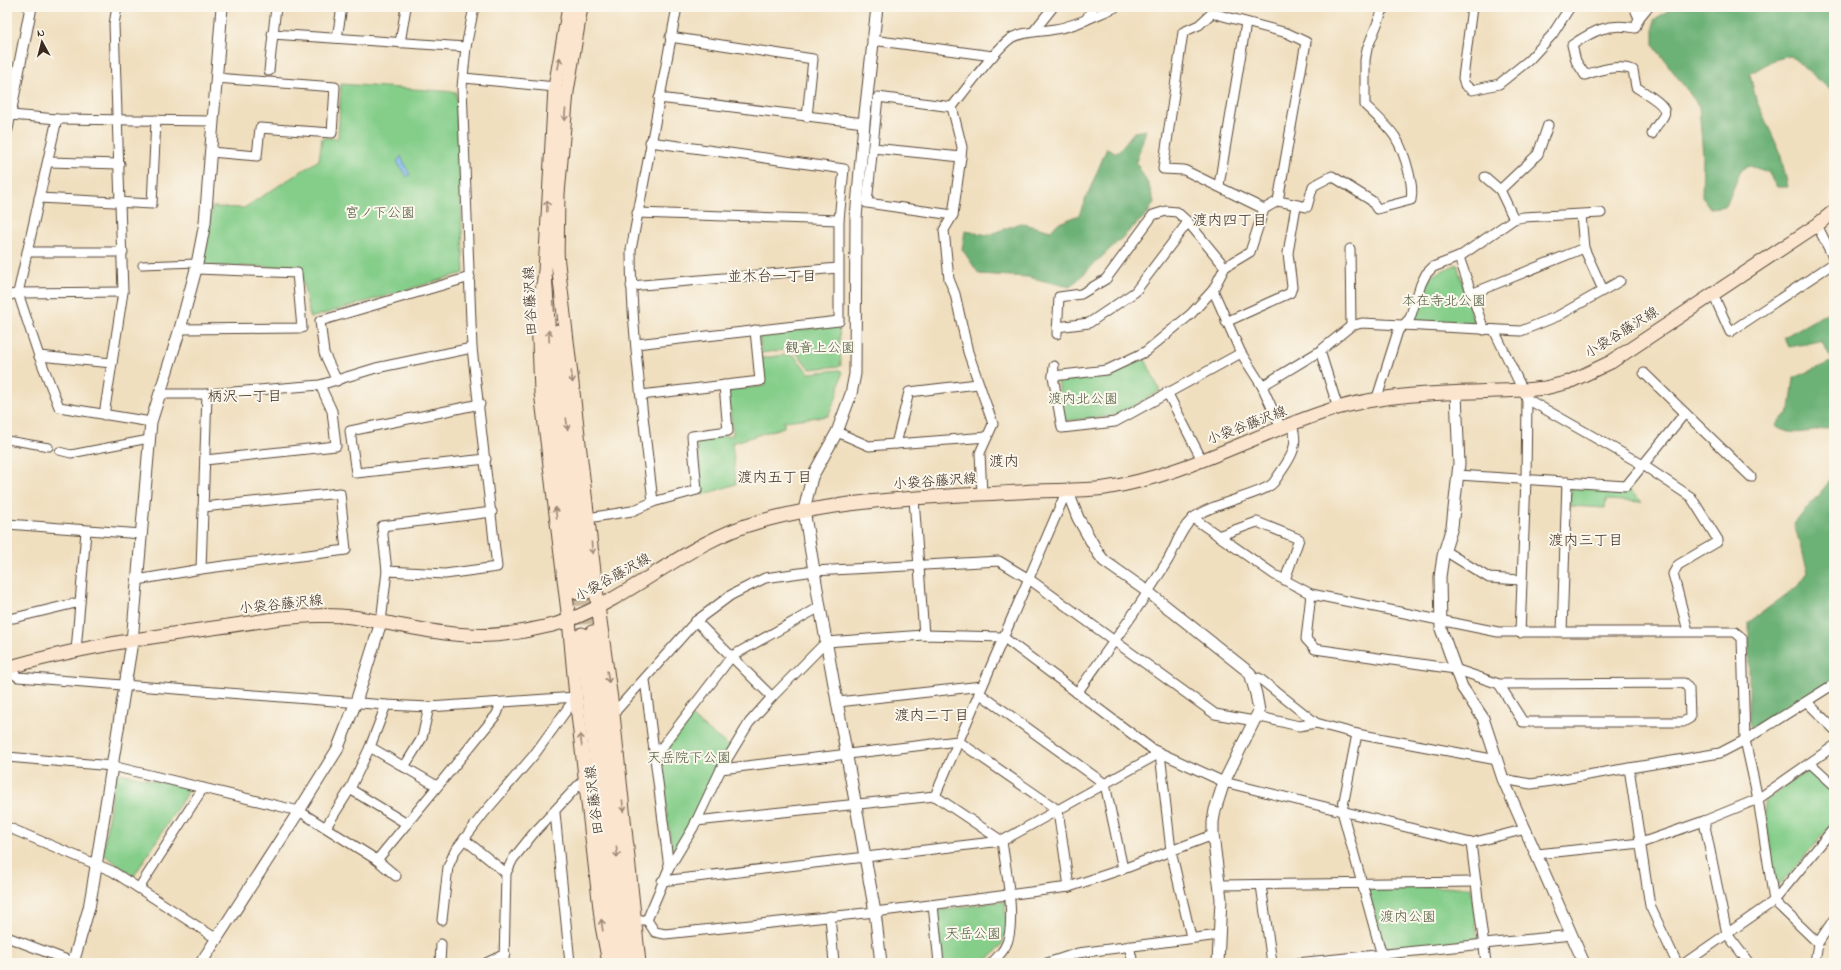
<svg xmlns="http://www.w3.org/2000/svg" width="1841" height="970" viewBox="0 0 1841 970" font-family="'Indie Flower','Klee One',sans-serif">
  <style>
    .green { fill: #85ce8a; stroke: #607c54 }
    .forest { fill: #6cb176; stroke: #546e4a }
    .water { fill: #7ebaf0; stroke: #5c7287 }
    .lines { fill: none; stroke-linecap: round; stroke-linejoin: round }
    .secondary-tunnel { stroke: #ccbb9f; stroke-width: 13; stroke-dasharray: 13 6; stroke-linecap: butt }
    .pedestrian-casing { stroke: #564536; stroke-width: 9 }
    .minor-casing { stroke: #564536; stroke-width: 11 }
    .tertiary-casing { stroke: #564536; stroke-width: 13 }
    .secondary-casing { stroke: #564536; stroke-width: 15 }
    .pedestrian { stroke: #fff; stroke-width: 7 }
    .minor { stroke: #fff; stroke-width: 9 }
    .tertiary { stroke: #fff; stroke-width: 11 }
    .secondary { stroke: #fbe5cf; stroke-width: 13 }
    .oneway { stroke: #9b8876 }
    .labels { text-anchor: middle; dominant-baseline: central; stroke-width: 4; stroke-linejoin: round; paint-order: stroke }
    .park-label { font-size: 14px; fill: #515b3e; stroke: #fbf7ec }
    .street-label { font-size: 14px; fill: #3b2a1e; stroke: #fbf7ec }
    .neighbourhood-label { font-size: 15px; fill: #3b2a1e; stroke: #fbf7ec }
  </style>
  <rect width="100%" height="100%" fill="#fbf7ec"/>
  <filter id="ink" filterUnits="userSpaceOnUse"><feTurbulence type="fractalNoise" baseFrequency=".025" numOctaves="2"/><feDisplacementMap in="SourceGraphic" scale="8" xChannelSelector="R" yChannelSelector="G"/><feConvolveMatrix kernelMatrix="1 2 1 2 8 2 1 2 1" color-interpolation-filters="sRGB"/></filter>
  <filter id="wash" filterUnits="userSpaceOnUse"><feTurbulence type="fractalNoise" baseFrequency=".012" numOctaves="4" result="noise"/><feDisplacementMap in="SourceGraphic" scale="16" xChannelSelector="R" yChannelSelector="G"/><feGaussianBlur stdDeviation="0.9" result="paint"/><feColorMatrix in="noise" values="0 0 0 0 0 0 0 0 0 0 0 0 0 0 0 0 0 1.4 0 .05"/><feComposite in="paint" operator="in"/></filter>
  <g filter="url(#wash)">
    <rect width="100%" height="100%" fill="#f0dfbf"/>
    <!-- green -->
    <g class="green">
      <polygon points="341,84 456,92 464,273 310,318 300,267 202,266 212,207 244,208 319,160 322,138 338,138"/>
      <polygon points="1457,264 1474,324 1410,321 1431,276"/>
      <polygon points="839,325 841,366 810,369 793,349 761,353 759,335"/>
      <polygon points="793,354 809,373 840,370 842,373 837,396 828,416 784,421 784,427 732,443 736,484 702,495 697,442 700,439 733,435 728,393 731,389 765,386 761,358"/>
      <polygon points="1145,359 1160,391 1115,416 1064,421 1058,381 1110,376"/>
      <polygon points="1571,486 1628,489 1642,502 1606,500 1605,508 1570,506"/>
      <polygon points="688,714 731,748 716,768 673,859 658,749"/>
      <polygon points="1810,768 1834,791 1834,822 1776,890 1764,802"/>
      <polygon points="115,772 190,788 134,876 103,854"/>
      <polygon points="1367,887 1471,887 1478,941 1384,950"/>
      <polygon points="1005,901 1007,929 1002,944 993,955 982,963 941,963 936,911"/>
    </g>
    <!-- forest -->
    <g class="forest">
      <polygon points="1673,7 1822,7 1825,10 1834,7 1834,93 1791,56 1773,60 1750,74 1756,100 1780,152 1788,187 1777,187 1768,172 1750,166 1741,170 1726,206 1710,208 1702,197 1703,156 1699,106 1654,46 1654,20"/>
      <polygon points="1146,130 1136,162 1149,186 1154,202 1148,213 1070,287 1028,277 979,274 962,249 965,231 988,235 1020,223 1051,231 1057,224 1079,215 1107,148 1117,153 1134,132"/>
      <path d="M1834 309V426C1815 431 1792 438 1775 426L1790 410 1794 378 1833 361 1821 341 1789 347 1784 337Z"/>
      <polygon points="1834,476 1834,685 1753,730 1749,725 1749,622 1798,586 1808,572 1794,524"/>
    </g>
    <!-- water -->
    <polygon class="water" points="401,156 410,175 407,177 397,162"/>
  </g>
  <g filter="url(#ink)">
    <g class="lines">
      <!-- secondary-tunnel -->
      <g class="secondary-tunnel">
        <polyline points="587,592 592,632"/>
        <polyline points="577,593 582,634"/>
      </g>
      <defs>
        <g id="pedestrian">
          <polyline points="142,265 197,263"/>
          <polyline points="7,440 49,447"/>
          <polyline points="59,451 71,454 149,439"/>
        </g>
        <g id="minor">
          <polyline points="1472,7 1463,78 1465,85 1472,90 1499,84 1529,60 1552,35 1570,7"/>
          <polyline points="1634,7 1639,18"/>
          <path d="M1648 7 1639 18 1635 28C1609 22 1593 31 1572 45L1576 61 1585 75C1600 70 1618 64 1633 70L1636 87C1643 92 1669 105 1664 115 1661 122 1655 125 1652 134"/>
          <polygon points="1212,13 1287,33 1306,42 1278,201 1264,209 1184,170 1163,169 1183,32 1199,25"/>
          <polyline points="1086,20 1093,7"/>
          <polyline points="1034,31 1053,7"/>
          <polyline points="272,34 466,47"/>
          <polyline points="670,37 813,59 807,117"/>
          <polyline points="337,38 342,7"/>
          <polyline points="872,40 993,56"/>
          <polyline points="400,43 406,7"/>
          <polyline points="269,71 276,7"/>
          <polyline points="464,78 555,87"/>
          <polyline points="659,98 864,123"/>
          <polyline points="952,107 878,97 867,203 953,215"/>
          <polyline points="11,115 57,119 212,121"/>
          <polyline points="57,119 18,293 39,356 59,407 151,422"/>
          <polyline points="873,148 961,157"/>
          <polyline points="210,152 257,156 260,128 332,133 335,87 216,78"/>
          <polyline points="48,162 120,164"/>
          <polyline points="1485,177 1500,190 1514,219"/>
          <polyline points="1219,185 1246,23"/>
          <polyline points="1500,190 1538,154 1548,125"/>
          <polyline points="39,198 152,204 156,120"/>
          <path d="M1278 201 1307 207 1313 186 1332 176 1372 201 1377 209 1411 200C1413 190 1411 183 1409 173 1400 136 1391 130 1365 105V60L1367 49 1384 7"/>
          <polyline points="637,213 839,220"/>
          <polyline points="1581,215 1584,248 1603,290"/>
          <polyline points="1817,225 1834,259"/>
          <polyline points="1350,249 1351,326"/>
          <polyline points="27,252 123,252"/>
          <polyline points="1459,257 1484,330"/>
          <polyline points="631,286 838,268"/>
          <polyline points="1213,290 1241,353 1262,386 1281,428"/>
          <polyline points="1471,294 1584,248"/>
          <polyline points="1713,294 1730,332 1834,263"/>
          <polyline points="7,296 18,293 123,292"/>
          <polyline points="1226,322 1290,293 1292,287 1288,253 1296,206"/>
          <polyline points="1057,327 1089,323 1135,292 1188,222"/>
          <polyline points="180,329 302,328 297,273 196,269"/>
          <polyline points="1494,330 1527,399 1526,479 1520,633"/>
          <polyline points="1057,334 1059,297 1081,294 1106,279 1153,215 1166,211 1177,212 1188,222 1225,267"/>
          <polyline points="636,344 839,321 839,220 844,169 650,142"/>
          <polyline points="1320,351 1338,408"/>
          <polyline points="39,356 112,363"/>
          <polyline points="1054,366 1053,376 1062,428 1115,422 1241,353"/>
          <polyline points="1644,373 1751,477"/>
          <polyline points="1053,376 1107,370 1145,352 1191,314 1213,290 1225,267 1250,252 1264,209"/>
          <polyline points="337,381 324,353 320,321 470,277"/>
          <polyline points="1262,386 1320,351 1351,326 1362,323 1521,331 1558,316 1620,281"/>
          <polyline points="1167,392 1202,460"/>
          <polyline points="160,394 207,394 320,385 376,368 472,348"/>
          <polyline points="641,395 760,381 755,330"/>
          <polyline points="1527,399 1643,465 1691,497 1718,540 1717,542 1678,565 1673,574 1688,631"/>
          <polyline points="1376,401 1398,331 1410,318 1421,284 1426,274 1433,267 1459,257 1514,219 1523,217 1601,213"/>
          <polyline points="480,404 350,431 356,473 486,459"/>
          <polyline points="104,415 123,292 114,24 117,7"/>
          <polyline points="837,432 869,446 987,437"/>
          <polyline points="896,444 909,392 978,384"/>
          <polyline points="205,460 336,446 332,411 320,385"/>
          <polyline points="1458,475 1626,486 1685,413"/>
          <path d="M982 494 980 453 993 424 968 352 955 294 949 279 944 230 953 215 961 157 962 147 952 107C963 93 1000 43 1013 37 1026 31 1041 32 1055 29 1076 26 1096 15 1116 7"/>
          <polyline points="914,499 924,635"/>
          <polyline points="653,502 697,490 692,436 728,431 724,385"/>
          <path d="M588 518 632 511 653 502C644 419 631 334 631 250L677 7"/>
          <polyline points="1193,518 1275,575 1311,594 1498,632 1735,632 1742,638 1745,740 1758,799 1774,901 1818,943"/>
          <polyline points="7,524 142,534"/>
          <polyline points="1218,536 1257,522 1299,539 1285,580"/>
          <polyline points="1445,551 1489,578 1521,580"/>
          <polyline points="201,569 207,394"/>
          <polyline points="387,571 382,526 492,512"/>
          <polyline points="137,580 201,569 346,550 340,493 203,507"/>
          <polyline points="1311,594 1306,639 1315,649 1455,669 1499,684 1684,683 1689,689 1690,718 1683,722 1523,722 1499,684"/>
          <polyline points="7,618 14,618 80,602"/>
          <polyline points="696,621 772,697"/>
          <polyline points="381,622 387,571 445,574 497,567 472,348 462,87 466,47 474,7"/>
          <polyline points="1562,632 1567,482"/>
          <polyline points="76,651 86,531"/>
          <polyline points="11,667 14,674 18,677 386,705 429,707 576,697"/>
          <polyline points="645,680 669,868"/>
          <polyline points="1253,681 1259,678 1316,723 1357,734 1497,760"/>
          <path d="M1077 693C1103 656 1131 619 1155 581 1159 574 1164 567 1168 560 1176 546 1180 530 1192 519 1210 503 1266 494 1274 482 1287 462 1301 449 1292 425"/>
          <polyline points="838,702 982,686 979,693 1105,784 1123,869"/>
          <polyline points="1807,702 1834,729"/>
          <polyline points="613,714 696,621 731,595 765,578 814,571 999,561 1029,579 1215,714 1254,721 1256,716 1299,726 1316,723"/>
          <polyline points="1357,734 1342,811 1384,963"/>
          <polyline points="370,747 437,786"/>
          <polyline points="656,755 732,656 820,607"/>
          <polyline points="7,757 112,766 299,811 377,860 396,876"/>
          <polyline points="1810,763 1834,785"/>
          <polyline points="404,767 422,738 429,707"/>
          <polyline points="1629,768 1650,906 1677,963"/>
          <polyline points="721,769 958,741 1058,810 1069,887"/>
          <polyline points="1503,779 1531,784 1545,782 1720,753 1745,740 1834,684"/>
          <polyline points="350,789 407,824"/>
          <polyline points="935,796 1067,490"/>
          <polyline points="555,813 570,963"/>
          <path d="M696 821 935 796 1002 841C1005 866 1018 925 1005 947 1002 953 996 958 992 963"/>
          <polyline points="1704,821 1727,934 1749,963"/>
          <polyline points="7,827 112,871 217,939"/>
          <polyline points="326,827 350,789 370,747 386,705"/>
          <polyline points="464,839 506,873"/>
          <polyline points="1471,843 1486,963"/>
          <polyline points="1537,854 1641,843 1704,821 1758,799 1834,746"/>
          <polyline points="377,860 497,714 501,703"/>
          <polyline points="662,881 1002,841 1160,753 1171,851 1191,937"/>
          <polyline points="1220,885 1476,882"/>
          <polyline points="1261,885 1272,963"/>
          <polyline points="139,888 203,788"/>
          <polyline points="933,905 939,963"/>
          <polyline points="830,916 834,963"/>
          <polyline points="442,920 448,867 455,851 484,813 534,755 576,697"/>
          <polyline points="641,920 647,920 655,932 665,934 875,912 1069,887 1123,869 1213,835"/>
          <polyline points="647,920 669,868 693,828 721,769 749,723 772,697 826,642 924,635 1003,637 1152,749 1224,782 1471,843 1526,829"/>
          <polyline points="7,937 75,963"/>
          <polyline points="1129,946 1133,963"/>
          <polyline points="440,963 441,944"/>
          <polyline points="486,963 505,954"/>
          <polyline points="504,963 506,873 513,859 533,834 585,778"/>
          <polyline points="1047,963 1078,953 1219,935"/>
          <polyline points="1297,963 1572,935"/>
          <polyline points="1685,963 1774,901 1834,828"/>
          <polyline points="1815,963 1818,943 1834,919"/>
        </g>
        <g id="tertiary">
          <polyline points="877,7 864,123 856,218 855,374 851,394 837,432 812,477 804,510 820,607 875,912 881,963"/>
          <polyline points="7,129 31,7"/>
          <polyline points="1456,393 1459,464 1452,527 1443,556 1440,577 1441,629 1462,687 1483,718 1503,779 1584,963"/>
          <polyline points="1067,490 1078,518 1098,553 1104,561 1148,592 1250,673 1256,694 1259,711 1224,782 1215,810 1213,822 1213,835 1221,899 1218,963"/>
          <polyline points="73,963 89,908 93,885 132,642 151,422 180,329 196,269 205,223 222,7"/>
          <polyline points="201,963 299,811 337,750 356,702 381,622"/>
        </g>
        <g id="secondary">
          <polyline points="569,7 555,87 545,272 552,389 577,593"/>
          <polyline points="557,255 598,606 613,714 639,963"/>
          <polyline points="557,264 558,194 567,92 581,7"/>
          <polyline points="545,272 538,316 541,392 569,620 576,697 602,926 609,963"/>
          <polyline points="558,331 563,385 587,592"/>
          <polyline points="592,632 630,963"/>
          <polyline points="582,634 618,963"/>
          <path d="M7 668C93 642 192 632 281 618 305 616 329 614 352 617 408 625 462 643 519 632 535 629 553 626 569 620 636 594 689 541 758 522 845 497 943 497 1034 491 1057 490 1082 491 1105 488 1187 476 1259 431 1337 408 1397 391 1462 393 1524 390L1545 388 1569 382 1611 362 1817 225 1834 211"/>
        </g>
      </defs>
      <!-- pedestrian casing -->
      <use href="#pedestrian" class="pedestrian-casing"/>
      <!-- minor casing -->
      <use href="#minor" class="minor-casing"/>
      <!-- tertiary casing -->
      <use href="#tertiary" class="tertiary-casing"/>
      <!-- secondary casing -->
      <use href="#secondary" class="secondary-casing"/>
      <!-- pedestrian -->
      <use href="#pedestrian" class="pedestrian"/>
      <!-- minor -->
      <use href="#minor" class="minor"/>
      <!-- tertiary -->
      <use href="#tertiary" class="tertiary"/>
      <!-- secondary -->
      <use href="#secondary" class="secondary"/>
    </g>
    <!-- one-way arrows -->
    <defs><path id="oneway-shaft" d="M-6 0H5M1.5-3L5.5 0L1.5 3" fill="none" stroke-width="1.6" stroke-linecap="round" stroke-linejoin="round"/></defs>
    <g class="oneway">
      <use href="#oneway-shaft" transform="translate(559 63) rotate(-80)"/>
      <use href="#oneway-shaft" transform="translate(565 115) rotate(95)"/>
      <use href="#oneway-shaft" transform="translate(547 206) rotate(-88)"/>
      <use href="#oneway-shaft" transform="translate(549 336) rotate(-93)"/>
      <use href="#oneway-shaft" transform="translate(572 377) rotate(83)"/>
      <use href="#oneway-shaft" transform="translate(567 424) rotate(83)"/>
      <use href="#oneway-shaft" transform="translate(556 513) rotate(-97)"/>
      <use href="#oneway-shaft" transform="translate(592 548) rotate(84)"/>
      <use href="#oneway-shaft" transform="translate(608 677) rotate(82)"/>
      <use href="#oneway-shaft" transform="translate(581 740) rotate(-97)"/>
      <use href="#oneway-shaft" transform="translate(623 806) rotate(84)"/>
      <use href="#oneway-shaft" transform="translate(617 852) rotate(83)"/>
      <use href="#oneway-shaft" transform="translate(602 925) rotate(-98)"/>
    </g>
  </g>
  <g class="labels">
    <!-- park labels -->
    <g class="park-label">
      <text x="380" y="213">宮ノ下公園</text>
      <text x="1444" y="301">本在寺北公園</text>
      <text x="820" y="348">観音上公園</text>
      <text x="1083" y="399">渡内北公園</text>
      <text x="689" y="758">天岳院下公園</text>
      <text x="1408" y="917">渡内公園</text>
      <text x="973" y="934">天岳公園</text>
    </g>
    <!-- street labels -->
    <g class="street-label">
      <text transform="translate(531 301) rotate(-93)">田谷藤沢線</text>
      <text transform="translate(1622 333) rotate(-32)">小袋谷藤沢線</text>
      <text transform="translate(1247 426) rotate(-21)">小袋谷藤沢線</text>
      <text transform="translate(935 482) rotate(-4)">小袋谷藤沢線</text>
      <text transform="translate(613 578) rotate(-29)">小袋谷藤沢線</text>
      <text transform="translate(281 605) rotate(-6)">小袋谷藤沢線</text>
      <text transform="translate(595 800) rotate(-97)">田谷藤沢線</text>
    </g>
    <!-- neighbourhood labels -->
    <g class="neighbourhood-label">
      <text x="1230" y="221">渡内四丁目</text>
      <text x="772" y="277">並木台一丁目</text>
      <text x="245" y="397">柄沢一丁目</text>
      <text x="1004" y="462">渡内</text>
      <text x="775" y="478">渡内五丁目</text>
      <text x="1586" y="541">渡内三丁目</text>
      <text x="932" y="716">渡内二丁目</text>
    </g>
  </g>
  <!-- margin -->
  <rect width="1841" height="970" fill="none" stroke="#fbf7ec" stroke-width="24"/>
  <!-- north arrow -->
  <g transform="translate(42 42) rotate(353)" stroke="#fbf7ec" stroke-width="3" paint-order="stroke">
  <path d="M0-3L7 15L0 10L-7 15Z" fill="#3b2a1e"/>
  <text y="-6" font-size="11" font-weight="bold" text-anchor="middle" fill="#3b2a1e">N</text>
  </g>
</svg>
